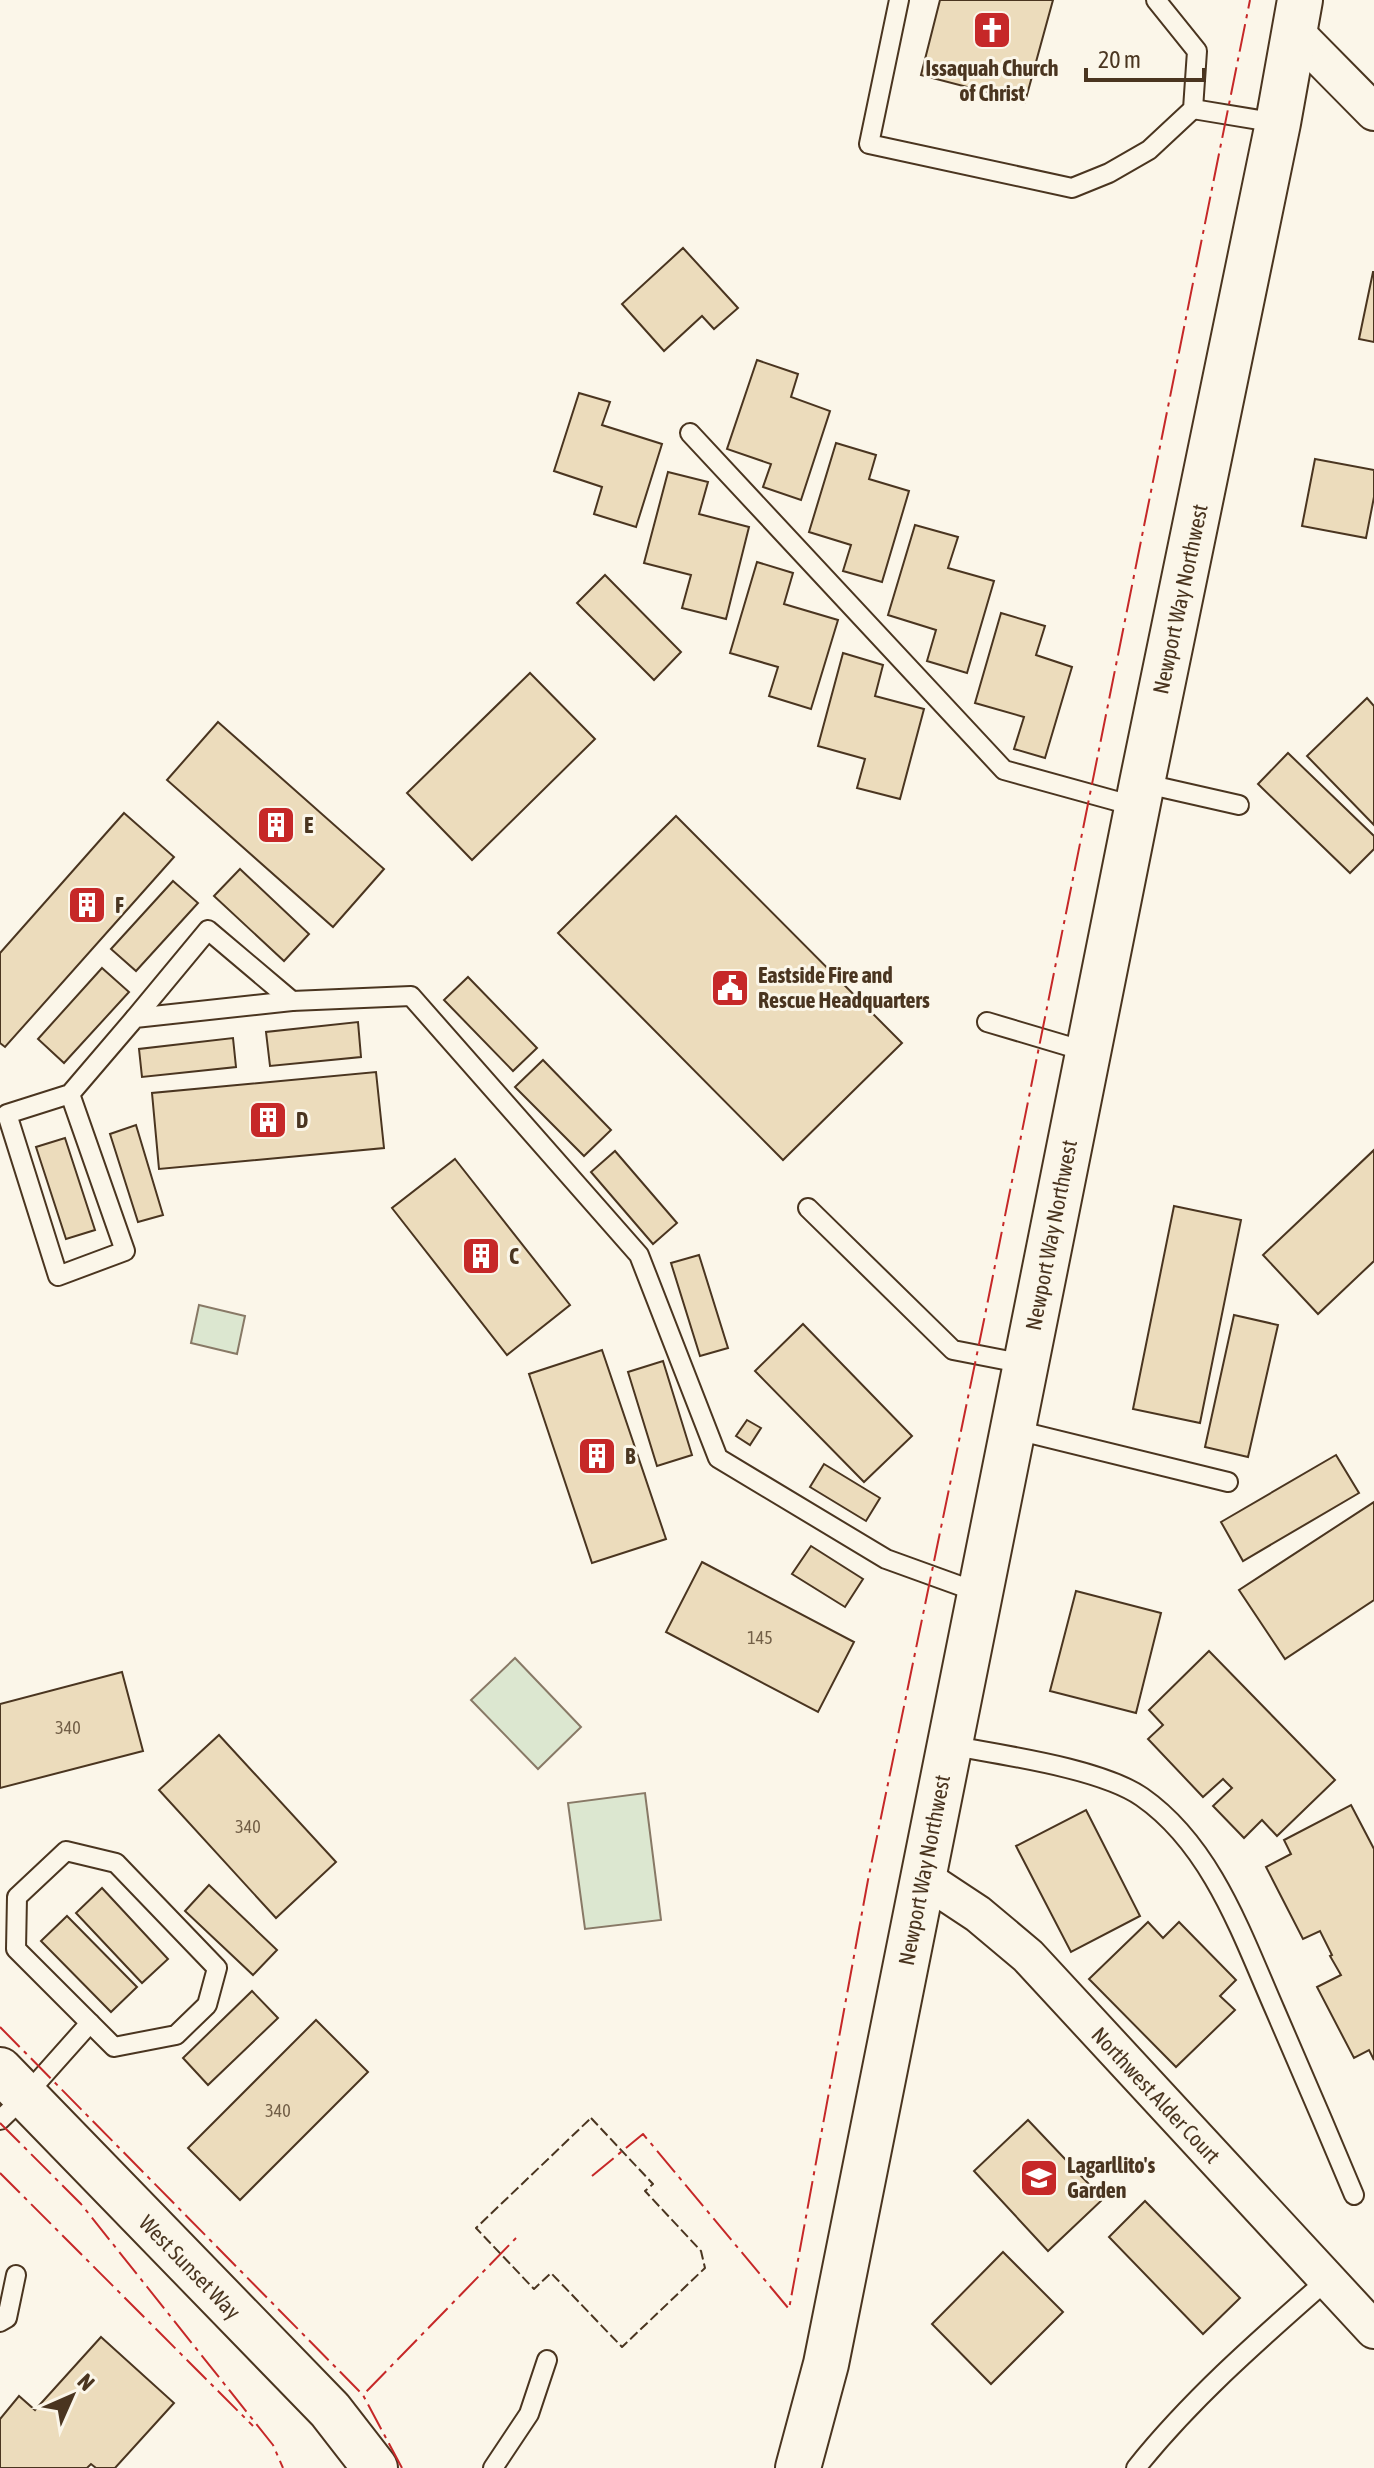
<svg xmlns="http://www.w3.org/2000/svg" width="1374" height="2468" viewBox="0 0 1374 2468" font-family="'Asap Condensed',sans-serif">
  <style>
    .green { fill: #dce7d0; stroke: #887966; stroke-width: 2 }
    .building { fill: #ecdcbc; stroke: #4a3520; stroke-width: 2 }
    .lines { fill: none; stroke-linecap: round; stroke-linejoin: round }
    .lane-casing { stroke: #4a3520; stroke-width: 22 }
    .street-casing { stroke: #4a3520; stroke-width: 40 }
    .secondary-casing { stroke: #4a3520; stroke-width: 48 }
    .lane { stroke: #fbf6e9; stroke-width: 18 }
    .street { stroke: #fbf6e9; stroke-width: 36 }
    .secondary { stroke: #fbf6e9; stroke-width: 44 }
    .fence { stroke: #4a3520; stroke-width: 2; stroke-dasharray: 10 4; stroke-linecap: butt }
    .power { stroke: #c62828; stroke-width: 2; stroke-dasharray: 28 6 4 6; stroke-linecap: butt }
    .labels { text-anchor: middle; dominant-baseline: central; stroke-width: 6; stroke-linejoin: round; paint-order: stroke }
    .number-label { font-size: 18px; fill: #725f47 }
    .poi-label { font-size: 22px; font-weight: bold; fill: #4a3520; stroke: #fbf6e9; text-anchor: start }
    .street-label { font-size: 22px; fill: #4a3520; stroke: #fbf6e9 }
  </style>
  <rect width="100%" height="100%" fill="#fbf6e9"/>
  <!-- green -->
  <g class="green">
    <polygon points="199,1305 245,1316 237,1354 191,1343"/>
    <polygon points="515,1658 581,1727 538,1769 471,1700"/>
    <polygon points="645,1793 661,1920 585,1929 568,1803"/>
  </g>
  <!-- building -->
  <g class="building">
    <polygon points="940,0 1053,0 1025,102 921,75"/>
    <polygon points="683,248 738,308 714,329 702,316 664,351 622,304"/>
    <polygon points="1373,272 1374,272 1374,342 1359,339"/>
    <polygon points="757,360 798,374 791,397 830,411 801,500 763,487 771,464 727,449"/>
    <polygon points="579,393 610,402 602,425 662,444 636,527 594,514 602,487 554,471"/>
    <polygon points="836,443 876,455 869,479 909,491 882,582 843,571 851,545 809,532"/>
    <polygon points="1315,459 1374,470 1374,497 1366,538 1302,526"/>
    <polygon points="668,472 708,482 699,514 749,527 726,619 682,608 691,575 644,563"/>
    <polygon points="915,525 958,537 948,568 994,581 967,673 927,661 936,630 888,615"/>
    <polygon points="757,562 793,573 784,604 838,620 811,709 769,696 778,667 730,653"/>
    <polygon points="605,575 681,652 654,680 577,603"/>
    <polygon points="1001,613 1045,626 1036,655 1072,667 1045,758 1014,749 1024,717 975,703"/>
    <polygon points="843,653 883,665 875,696 924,709 900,799 857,788 865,759 818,746"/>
    <polygon points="530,673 595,739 472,860 407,793"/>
    <polygon points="1367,698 1374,706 1374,825 1307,756"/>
    <polygon points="218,722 384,869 333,927 167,780"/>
    <polygon points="1288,753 1374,836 1374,849 1350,873 1258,784"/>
    <polygon points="124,813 174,857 5,1047 0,1043 0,953"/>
    <polygon points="676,816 902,1043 783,1160 558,933"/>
    <polygon points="240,869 309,934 284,961 214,896"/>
    <polygon points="173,881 198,903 136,971 111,949"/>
    <polygon points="102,968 129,992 64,1063 38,1039"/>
    <polygon points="468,977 537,1048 513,1071 444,1000"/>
    <polygon points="358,1022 361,1057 270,1066 266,1032"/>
    <polygon points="233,1038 236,1067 142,1077 139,1049"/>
    <polygon points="543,1060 611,1130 584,1156 515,1087"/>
    <polygon points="376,1072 384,1148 159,1169 152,1093"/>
    <polygon points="136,1125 163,1215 138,1222 110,1134"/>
    <polygon points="65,1138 95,1230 66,1239 36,1147"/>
    <polygon points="1374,1150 1374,1261 1318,1314 1263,1255"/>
    <polygon points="615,1151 677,1223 653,1244 591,1172"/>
    <polygon points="455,1159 570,1305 507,1355 392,1208"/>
    <polygon points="1174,1206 1241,1220 1200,1423 1133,1409"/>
    <polygon points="699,1255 728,1348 700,1356 671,1263"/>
    <polygon points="1234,1315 1278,1325 1248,1457 1205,1447"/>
    <polygon points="803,1324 912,1436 864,1482 755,1371"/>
    <polygon points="602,1350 666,1539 592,1563 529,1374"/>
    <polygon points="663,1361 692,1455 657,1466 628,1372"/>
    <polygon points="747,1420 761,1428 750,1445 736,1436"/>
    <polygon points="1336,1455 1359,1493 1243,1561 1221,1522"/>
    <polygon points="824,1464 880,1498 866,1521 810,1487"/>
    <polygon points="1374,1502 1374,1600 1285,1659 1239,1590"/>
    <polygon points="811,1546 863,1579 845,1607 792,1574"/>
    <polygon points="702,1562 854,1642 818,1712 666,1632"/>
    <polygon points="1076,1591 1161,1613 1136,1713 1050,1691"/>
    <polygon points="1209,1651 1335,1780 1277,1836 1262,1820 1244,1838 1213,1806 1232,1788 1223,1779 1203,1797 1148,1739 1163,1725 1149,1710"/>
    <polygon points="122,1672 143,1751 0,1788 0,1704"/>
    <polygon points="219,1735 336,1862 276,1918 159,1790"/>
    <polygon points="1351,1805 1374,1849 1374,2060 1369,2050 1354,2058 1317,1987 1341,1975 1330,1956 1332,1955 1320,1931 1303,1939 1266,1867 1291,1854 1284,1840"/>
    <polygon points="1086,1810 1140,1916 1071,1952 1016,1846"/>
    <polygon points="209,1885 277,1950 253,1975 185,1911"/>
    <polygon points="102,1888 168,1959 142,1983 76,1913"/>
    <polygon points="67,1916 137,1987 111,2012 41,1941"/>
    <polygon points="1148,1922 1163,1938 1179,1922 1236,1980 1220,1996 1235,2010 1176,2067 1089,1979"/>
    <polygon points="252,1991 278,2018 208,2085 183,2058"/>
    <polygon points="316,2020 368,2072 240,2200 188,2148"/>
    <polygon points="1028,2120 1103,2199 1048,2251 974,2171"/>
    <polygon points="1145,2201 1240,2298 1203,2334 1109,2237"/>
    <polygon points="1003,2252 1063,2312 991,2384 932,2324"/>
    <polygon points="101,2337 174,2403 115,2468 96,2468 91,2464 87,2468 0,2468 0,2419 19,2396 35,2410"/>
  </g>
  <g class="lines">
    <defs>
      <g id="lane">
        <polyline points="899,0 869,144 1072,188 1109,173 1149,150 1193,109 1197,51 1156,0"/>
        <polyline points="1193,109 1278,123"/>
        <polyline points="690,433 1004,770 1138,807"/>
        <polyline points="1142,783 1239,805"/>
        <polyline points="135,1018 208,930 292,1001"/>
        <polyline points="987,1022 1088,1052"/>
        <polyline points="70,1094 125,1251 58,1276 7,1114 70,1094 135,1018 292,1001 411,996 639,1255 718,1458 886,1559 980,1593"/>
        <polyline points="808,1208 953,1350 1025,1364"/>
        <polyline points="1012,1429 1228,1482"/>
        <path d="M949 1745C1001 1755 1100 1768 1142 1797 1212 1846 1242 1935 1275 2010 1302 2072 1328 2133 1354 2195"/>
        <polygon points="66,1851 116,1863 217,1968 207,2005 176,2035 114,2047 16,1949 17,1897"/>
        <polyline points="0,2120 25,2096 90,2023"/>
        <polyline points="0,2322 7,2318 16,2275"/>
        <polyline points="493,2468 529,2414 547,2360"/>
        <path d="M1136 2468C1192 2398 1260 2339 1327 2280"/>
      </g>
      <g id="street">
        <polyline points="1294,31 1374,112"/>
        <polyline points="922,1877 978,1914 1028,1956 1374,2330"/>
      </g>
      <g id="secondary">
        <polyline points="0,2070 330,2410 375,2468"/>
        <polyline points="798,2468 826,2364 1142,783 1278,123 1300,0"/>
      </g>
    </defs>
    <!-- lane casing -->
    <use href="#lane" class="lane-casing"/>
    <!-- street casing -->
    <use href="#street" class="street-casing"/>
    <!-- secondary casing -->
    <use href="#secondary" class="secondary-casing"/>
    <!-- lane -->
    <use href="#lane" class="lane"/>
    <!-- street -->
    <use href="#street" class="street"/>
    <!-- secondary -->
    <use href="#secondary" class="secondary"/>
    <!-- fence -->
    <polygon class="fence" points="591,2118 653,2184 645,2191 701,2251 705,2268 622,2347 551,2273 534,2289 476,2228"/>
    <!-- power -->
    <g class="power">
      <polyline points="0,2027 363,2395"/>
      <polyline points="0,2123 81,2204 273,2445 283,2468"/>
      <polyline points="0,2173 253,2426"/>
      <polyline points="592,2176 643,2134 789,2309 868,1880 984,1320 1250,0"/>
      <polyline points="402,2468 363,2395 517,2237"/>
    </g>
  </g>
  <!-- icons -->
  <defs>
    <symbol id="church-square" viewBox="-11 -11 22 22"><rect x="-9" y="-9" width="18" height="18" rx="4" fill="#c62828" stroke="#fbf6e9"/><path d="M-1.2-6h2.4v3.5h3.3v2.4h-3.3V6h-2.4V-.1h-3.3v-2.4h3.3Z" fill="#fff"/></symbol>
    <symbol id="building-square" viewBox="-11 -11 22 22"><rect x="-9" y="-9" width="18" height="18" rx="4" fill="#c62828" stroke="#fbf6e9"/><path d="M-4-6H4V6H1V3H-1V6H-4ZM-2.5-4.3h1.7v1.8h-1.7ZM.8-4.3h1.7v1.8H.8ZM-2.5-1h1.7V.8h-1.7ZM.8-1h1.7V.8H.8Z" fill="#fff"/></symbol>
    <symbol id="civic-square" viewBox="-11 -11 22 22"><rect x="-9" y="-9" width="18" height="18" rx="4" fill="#c62828" stroke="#fbf6e9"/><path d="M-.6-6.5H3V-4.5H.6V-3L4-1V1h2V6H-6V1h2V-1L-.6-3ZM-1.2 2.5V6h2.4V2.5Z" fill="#fff"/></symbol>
    <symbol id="school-square" viewBox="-11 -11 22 22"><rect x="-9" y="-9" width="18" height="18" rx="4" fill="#c62828" stroke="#fbf6e9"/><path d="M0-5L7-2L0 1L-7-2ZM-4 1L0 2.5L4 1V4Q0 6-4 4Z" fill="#fff"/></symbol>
  </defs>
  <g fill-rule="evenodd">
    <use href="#church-square" x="970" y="8" width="44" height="44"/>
    <use href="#building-square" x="254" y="803" width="44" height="44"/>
    <use href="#building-square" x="65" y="883" width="44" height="44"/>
    <use href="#civic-square" x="708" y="966" width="44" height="44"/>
    <use href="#building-square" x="246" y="1098" width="44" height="44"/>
    <use href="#building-square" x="459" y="1234" width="44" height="44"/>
    <use href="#building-square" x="575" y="1434" width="44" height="44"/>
    <use href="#school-square" x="1017" y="2156" width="44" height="44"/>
  </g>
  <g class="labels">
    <!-- number labels -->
    <g class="number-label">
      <text x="760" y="1637">145</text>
      <text x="68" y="1727">340</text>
      <text x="248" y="1826">340</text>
      <text x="278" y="2110">340</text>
    </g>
    <!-- poi labels -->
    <g class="poi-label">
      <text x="992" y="68" text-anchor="middle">Issaquah Church<tspan x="992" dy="25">of Christ</tspan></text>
      <text x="304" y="825">E</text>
      <text x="115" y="905">F</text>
      <text x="758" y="975">Eastside Fire and<tspan x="758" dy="25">Rescue Headquarters</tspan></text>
      <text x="296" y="1120">D</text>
      <text x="509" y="1256">C</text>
      <text x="625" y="1456">B</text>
      <text x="1067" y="2165">Lagarllito's<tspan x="1067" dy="25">Garden</tspan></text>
    </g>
    <!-- street labels -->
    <g class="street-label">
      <text transform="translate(1180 599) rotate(-78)">Newport Way Northwest</text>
      <text transform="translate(1051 1235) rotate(-79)">Newport Way Northwest</text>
      <text transform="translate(924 1870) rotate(-79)">Newport Way Northwest</text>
      <text transform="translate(1156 2095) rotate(47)">Northwest Alder Court</text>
      <text transform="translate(190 2267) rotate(46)">West Sunset Way</text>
    </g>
  </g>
  <!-- north arrow -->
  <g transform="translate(72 2396) rotate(45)" stroke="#fbf6e9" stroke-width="6" paint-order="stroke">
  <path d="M0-6L14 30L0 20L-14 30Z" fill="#4a3520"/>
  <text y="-12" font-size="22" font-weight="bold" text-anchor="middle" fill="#4a3520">N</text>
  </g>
  <!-- scale -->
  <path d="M1086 68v12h118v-12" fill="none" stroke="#4a3520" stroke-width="4"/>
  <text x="1098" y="68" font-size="24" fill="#4a3520" stroke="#fbf6e9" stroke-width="6" paint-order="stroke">20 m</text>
</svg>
